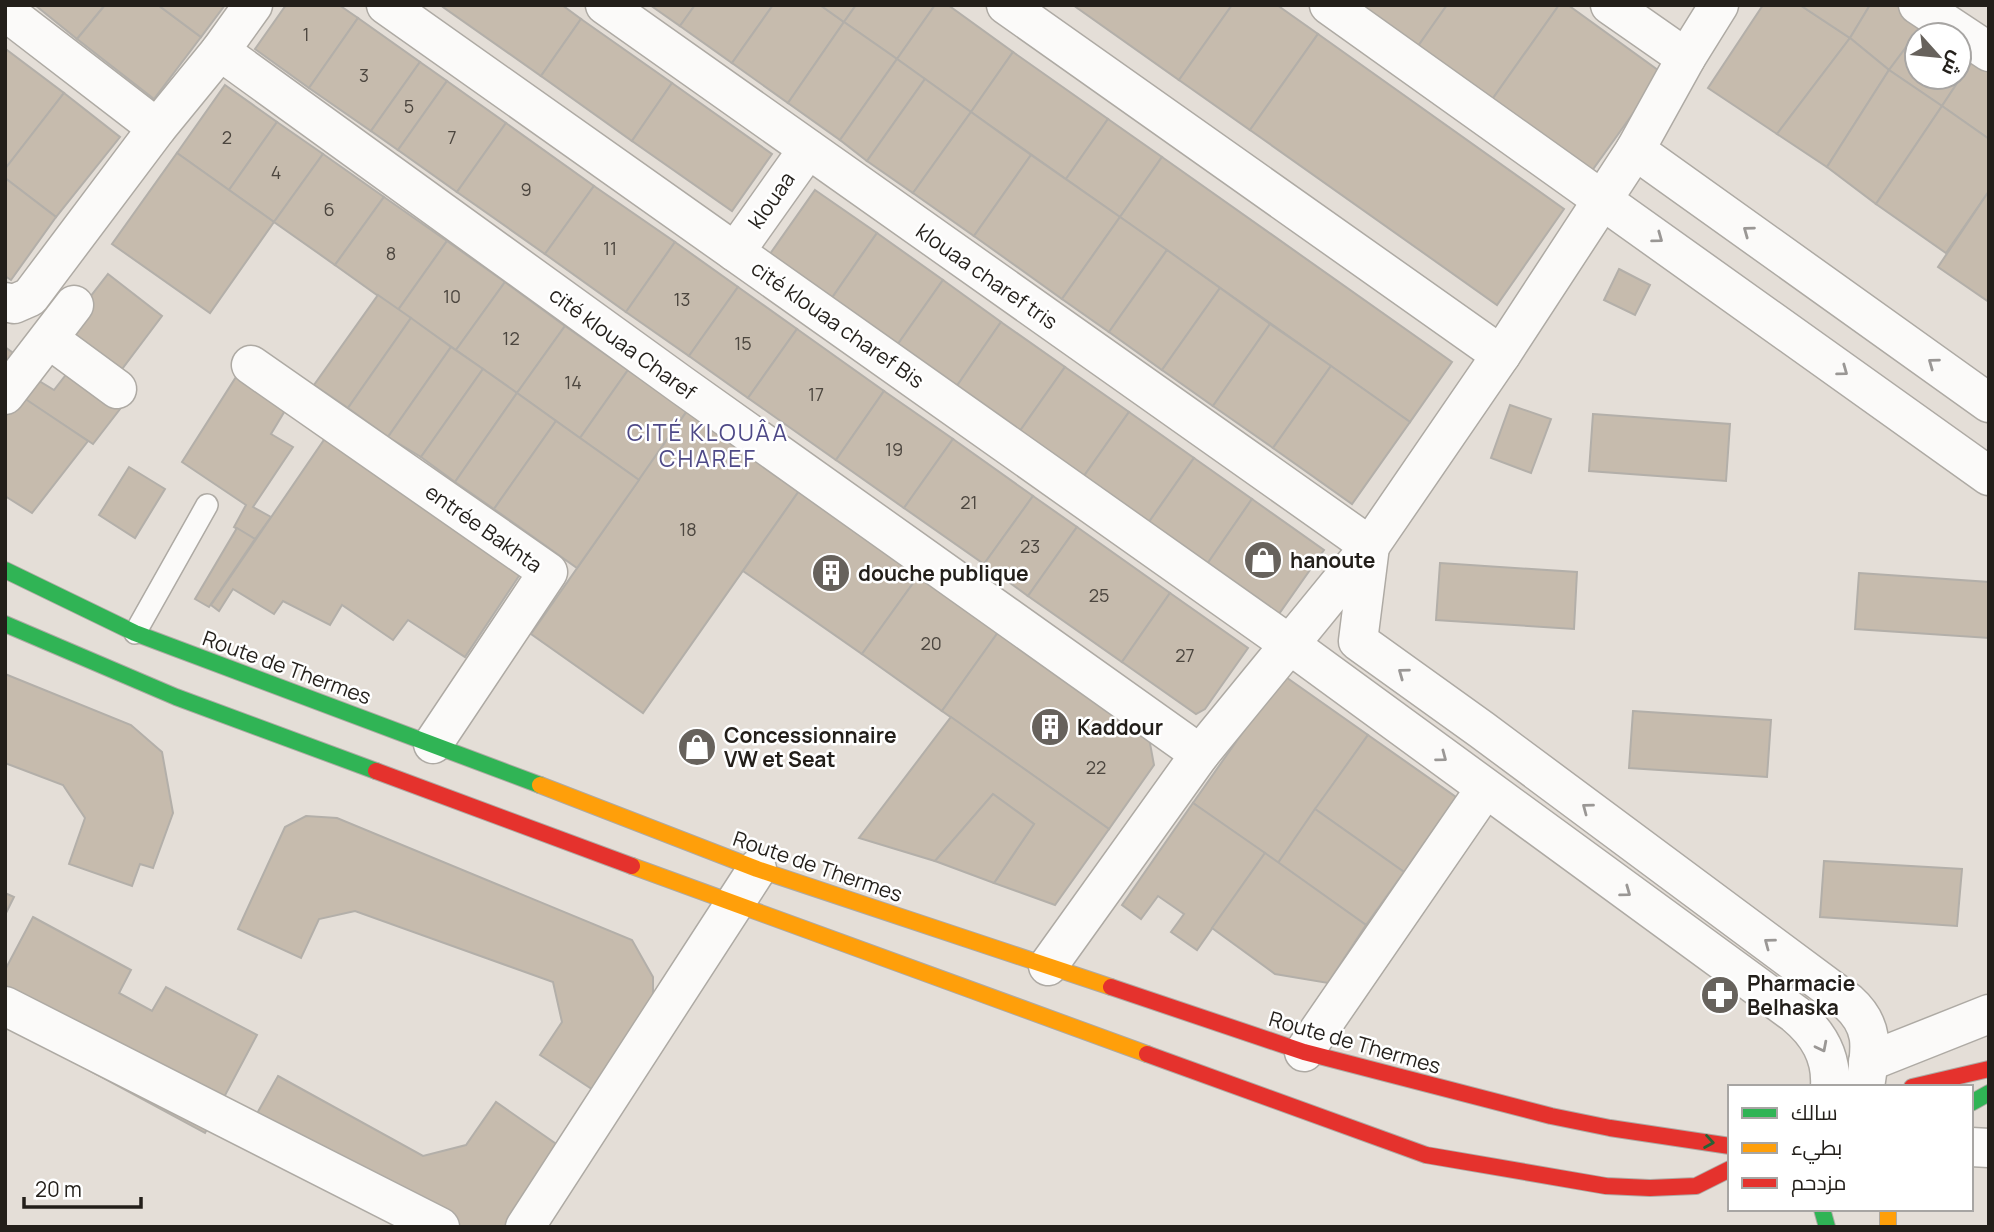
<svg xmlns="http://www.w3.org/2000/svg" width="1994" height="1232" viewBox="0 0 1994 1232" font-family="Manrope,Cairo,sans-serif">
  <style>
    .building { fill: #c6bbad; stroke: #b3afa9; stroke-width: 2 }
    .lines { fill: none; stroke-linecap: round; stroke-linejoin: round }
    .lane-casing { stroke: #aeaaa4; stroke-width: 24 }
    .street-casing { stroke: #aeaaa4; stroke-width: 41 }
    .fast-casing { stroke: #aeaaa4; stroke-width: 18 }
    .slow-casing { stroke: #aeaaa4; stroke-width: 18 }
    .jam-casing { stroke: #aeaaa4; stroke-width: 18 }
    .lane { stroke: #fbfaf9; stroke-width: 21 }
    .street { stroke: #fbfaf9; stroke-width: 38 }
    .fast { stroke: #30b455; stroke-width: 16 }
    .slow { stroke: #ff9f0a; stroke-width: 16 }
    .jam { stroke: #e5322d; stroke-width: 16 }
    .oneway { stroke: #9a9795 }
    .oneway2 { stroke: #296235 }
    .labels { text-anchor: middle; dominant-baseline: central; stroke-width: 5; stroke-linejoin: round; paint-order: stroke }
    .number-label { font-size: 18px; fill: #4c463f }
    .street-label { font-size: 21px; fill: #231f1a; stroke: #fff }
    .poi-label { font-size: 21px; font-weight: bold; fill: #231f1a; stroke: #fff; text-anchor: start }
    .neighbourhood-label { font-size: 23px; letter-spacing: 2px; fill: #4e4987; stroke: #fff }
  </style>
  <rect width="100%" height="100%" fill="#e4ded7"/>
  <!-- building -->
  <g class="building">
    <polygon points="35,5 105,5 77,39"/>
    <polygon points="105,5 158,5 201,37 154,99 77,39"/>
    <polygon points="158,5 225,5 201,37"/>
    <polygon points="286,5 339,5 358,18 309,88 255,49"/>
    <polygon points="445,5 562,5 581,19 541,76 443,7"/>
    <polygon points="650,5 695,5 680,26"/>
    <polygon points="695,5 773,5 732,63 680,26"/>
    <polygon points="773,5 820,5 844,22 788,103 732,63"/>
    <polygon points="820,5 856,5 844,22"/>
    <polygon points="856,5 935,5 897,59 844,22"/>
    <polygon points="935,5 948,5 1013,52 971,112 897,59"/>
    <polygon points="1073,5 1232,5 1179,80"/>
    <polygon points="1232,5 1277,5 1318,34 1250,130 1179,80"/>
    <polygon points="1355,5 1447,5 1416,49"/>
    <polygon points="1447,5 1559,5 1491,101 1416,49"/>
    <polygon points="1559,5 1568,5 1662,73 1591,172 1491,101"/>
    <polygon points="1763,5 1800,5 1850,38 1777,134 1708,88"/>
    <polygon points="1800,5 1870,5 1850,38"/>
    <polygon points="1870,5 1897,5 1925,22 1889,70 1850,38"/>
    <polygon points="358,18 420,62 371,131 309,88"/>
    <polygon points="581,19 672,83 632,141 541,76"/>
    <polygon points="844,22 897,59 840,140 788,103"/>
    <polygon points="1925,22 1944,35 1917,35 1917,77 1959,77 1959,45 1975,56 1942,106 1889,70"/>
    <polygon points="1318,34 1564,209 1497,305 1250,130"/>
    <polygon points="1850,38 1889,70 1827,167 1777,134"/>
    <polygon points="7,50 64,93 5,169 5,53"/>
    <polygon points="1013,52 1108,119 1066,179 971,112"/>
    <polygon points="1975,56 1989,65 1989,139 1942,106"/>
    <polygon points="897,59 925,79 867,161 840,140"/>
    <polygon points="420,62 447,81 398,150 371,131"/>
    <polygon points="1889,70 1942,106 1876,204 1827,167"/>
    <polygon points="925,79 971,112 913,193 867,161"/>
    <polygon points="447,81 506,123 457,192 398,150"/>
    <polygon points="672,83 772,154 732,211 632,141"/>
    <polygon points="225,85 277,122 229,190 177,153"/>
    <polygon points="64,93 120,137 56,217 5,178 5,169"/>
    <polygon points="1942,106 1989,139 1989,191 1946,253 1876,204"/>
    <polygon points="971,112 1031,155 974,236 913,193"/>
    <polygon points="1108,119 1162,157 1120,217 1066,179"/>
    <polygon points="277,122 323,154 274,222 229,190"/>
    <polygon points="506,123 594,186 545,254 457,192"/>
    <polygon points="177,153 274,222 210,313 112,244"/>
    <polygon points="323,154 384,197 335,265 274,222"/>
    <polygon points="1031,155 1120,217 1062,299 974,236"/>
    <polygon points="1162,157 1452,362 1410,422 1120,217"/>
    <polygon points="5,178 56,217 11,280 5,276"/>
    <polygon points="594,186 675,242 626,312 545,254"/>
    <polygon points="815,190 877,233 827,305 765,261"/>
    <polygon points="1989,191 1989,302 1938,267"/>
    <polygon points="384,197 447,241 398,310 335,265"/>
    <polygon points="1120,217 1167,250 1109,332 1062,299"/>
    <polygon points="877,233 943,280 893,351 827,305"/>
    <polygon points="447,241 505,282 456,350 398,310"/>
    <polygon points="675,242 738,287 689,356 626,312"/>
    <polygon points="1167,250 1220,288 1162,370 1109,332"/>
    <polygon points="1619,269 1650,285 1635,315 1604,300"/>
    <polygon points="108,274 162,316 110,385 55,342"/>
    <polygon points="943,280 1001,322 952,393 893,351"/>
    <polygon points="505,282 565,326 517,393 456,350"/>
    <polygon points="738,287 797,329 748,398 689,356"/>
    <polygon points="1220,288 1270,324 1213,406 1162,370"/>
    <polygon points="378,295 411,318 348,408 314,385"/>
    <polygon points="411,318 451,347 388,437 348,408"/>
    <polygon points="1001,322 1065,367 1015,438 952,393"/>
    <polygon points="1270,324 1331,366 1273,448 1213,406"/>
    <polygon points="565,326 628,370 580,438 517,393"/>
    <polygon points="797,329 884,391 836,460 748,398"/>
    <polygon points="5,347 23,360 5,384"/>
    <polygon points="451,347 483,369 421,457 388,437"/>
    <polygon points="75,363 127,400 93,444 18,395 31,376 54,390"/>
    <polygon points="1331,366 1410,422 1352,504 1273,448"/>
    <polygon points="1065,367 1129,412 1079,483 1015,438"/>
    <polygon points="483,369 517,393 455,482 421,457"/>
    <polygon points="628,370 687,411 639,480 580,438"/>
    <polygon points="236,377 286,409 271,434 293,447 253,507 271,517 255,539 234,527 246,505 182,462"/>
    <polygon points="884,391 953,439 904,508 836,460"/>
    <polygon points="15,392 88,441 32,513 5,496 5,405"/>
    <polygon points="517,393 556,421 494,509 455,482"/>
    <polygon points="1510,405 1551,419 1531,473 1491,458"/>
    <polygon points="687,411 799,491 643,713 531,634"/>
    <polygon points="1129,412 1194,458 1144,529 1079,483"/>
    <polygon points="1593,414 1730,424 1726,481 1589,471"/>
    <polygon points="556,421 639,480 577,568 494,509"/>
    <polygon points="328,434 521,573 465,657 408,620 393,640 342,605 330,625 283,601 274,614 233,589 219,611 211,605"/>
    <polygon points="953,439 1033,496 984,564 904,508"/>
    <polygon points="1194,458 1252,499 1203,570 1144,529"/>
    <polygon points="129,467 165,489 135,538 99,515"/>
    <polygon points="799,491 919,575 862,654 743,571"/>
    <polygon points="1033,496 1077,527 1028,596 984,564"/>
    <polygon points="1252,499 1324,550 1274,621 1203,570"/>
    <polygon points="1077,527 1170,593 1122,662 1028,596"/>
    <polygon points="237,528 255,539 209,607 195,599"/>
    <polygon points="1440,563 1577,572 1574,629 1436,620"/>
    <polygon points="1859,573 1989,582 1989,638 1855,629"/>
    <polygon points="919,575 999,631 942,711 862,654"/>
    <polygon points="1170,593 1248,648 1205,709 1196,714 1122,662"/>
    <polygon points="999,631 1149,738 1154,765 1109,829 942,711"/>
    <polygon points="5,674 131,725 162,752 173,813 153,868 140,864 132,886 69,864 85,818 63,785 5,763"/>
    <polygon points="1283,675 1368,735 1278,863 1193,803"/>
    <polygon points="1633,711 1771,720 1767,777 1629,768"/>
    <polygon points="951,717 1109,829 1055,905 994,883 1034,824 993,794 935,861 859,838"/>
    <polygon points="1368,735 1456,797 1404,872 1315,809"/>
    <polygon points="993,794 1034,824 994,883 935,861"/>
    <polygon points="1193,803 1265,853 1197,950 1171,932 1184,914 1158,896 1141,919 1122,905"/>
    <polygon points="1315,809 1404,872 1366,925 1278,863"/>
    <polygon points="306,816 337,818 632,940 653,977 653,1003 604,1097 540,1055 562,1022 553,982 355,911 319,919 301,958 238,929 285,827"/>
    <polygon points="1265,853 1366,925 1328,983 1275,974 1212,928"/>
    <polygon points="1824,861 1962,869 1957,926 1820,917"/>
    <polygon points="5,893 14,897 5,915"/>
    <polygon points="33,917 131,970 119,993 152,1011 166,987 257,1035 205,1133 5,1025 5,970"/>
    <polygon points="278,1076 423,1156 466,1145 496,1102 562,1148 507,1227 413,1227 245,1135"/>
  </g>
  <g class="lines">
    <defs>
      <polyline id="lane" points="135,633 207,505"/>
      <g id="street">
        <path d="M386 5 1289 644 1795 1014C1818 1033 1832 1056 1830 1087"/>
        <path d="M605 5 1370 546 1358 641 1482 730 1848 1002C1877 1028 1870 1052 1865 1087"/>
        <polyline points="1006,5 1501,355"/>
        <polyline points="1329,5 1989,476"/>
        <polyline points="1610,5 1686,58"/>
        <polyline points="1918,5 1989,52"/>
        <polyline points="5,11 157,128"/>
        <polyline points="220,51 683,386 1200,754"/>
        <polyline points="1635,150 1989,403"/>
        <polyline points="735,252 808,149"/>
        <polyline points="5,302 14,304 30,297 157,128 220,51 253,5"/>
        <polyline points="49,339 117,389"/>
        <polyline points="251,365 548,572 433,744"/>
        <polyline points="5,395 74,305"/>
        <polyline points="1048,966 1200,754 1370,546 1501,355 1635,150 1686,58 1719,5"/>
        <polyline points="5,1006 440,1227"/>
        <polyline points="1304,1052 1485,789"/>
        <polyline points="1868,1062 1989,1014"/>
        <polyline points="1971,1147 1989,1148"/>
        <polyline points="525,1227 757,869"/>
      </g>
      <g id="fast">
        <polyline points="5,570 135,633 540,785"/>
        <polyline points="5,624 176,697 376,771"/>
        <polyline points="1971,1103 1989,1093"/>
        <polyline points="1822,1209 1827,1227"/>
      </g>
      <g id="slow">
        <polyline points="540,785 757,869 1111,987"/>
        <polyline points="632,866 1147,1054"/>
        <polyline points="1888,1209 1888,1227"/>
      </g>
      <g id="jam">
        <polyline points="376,771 632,866"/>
        <polyline points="1111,987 1304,1052 1551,1116 1610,1128 1730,1146"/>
        <polyline points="1147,1054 1426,1155 1606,1186 1650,1188 1696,1186 1730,1169"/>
        <polyline points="1912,1087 1989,1069"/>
      </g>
    </defs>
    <!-- lane casing -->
    <use href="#lane" class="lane-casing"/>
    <!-- street casing -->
    <use href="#street" class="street-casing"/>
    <!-- fast casing -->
    <use href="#fast" class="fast-casing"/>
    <!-- slow casing -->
    <use href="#slow" class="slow-casing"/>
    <!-- jam casing -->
    <use href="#jam" class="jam-casing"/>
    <!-- lane -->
    <use href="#lane" class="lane"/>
    <!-- street -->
    <use href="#street" class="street"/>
    <!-- fast -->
    <use href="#fast" class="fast"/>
    <!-- slow -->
    <use href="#slow" class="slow"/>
    <!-- jam -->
    <use href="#jam" class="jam"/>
  </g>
  <!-- one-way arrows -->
  <defs><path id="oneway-chevron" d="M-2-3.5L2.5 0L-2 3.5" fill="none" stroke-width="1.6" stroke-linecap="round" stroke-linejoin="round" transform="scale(1.75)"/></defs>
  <g class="oneway">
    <use href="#oneway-chevron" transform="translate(1748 231) rotate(-144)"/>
    <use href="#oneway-chevron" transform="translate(1658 238) rotate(36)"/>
    <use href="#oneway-chevron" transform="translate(1933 363) rotate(-144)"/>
    <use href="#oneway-chevron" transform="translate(1843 371) rotate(36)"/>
    <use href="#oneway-chevron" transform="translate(1403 673) rotate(-144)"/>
    <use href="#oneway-chevron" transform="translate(1442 757) rotate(37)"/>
    <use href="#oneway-chevron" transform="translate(1587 808) rotate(-143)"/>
    <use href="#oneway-chevron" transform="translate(1626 892) rotate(36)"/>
    <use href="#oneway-chevron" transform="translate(1769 943) rotate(-143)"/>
    <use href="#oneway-chevron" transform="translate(1822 1047) rotate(63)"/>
  </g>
  <use class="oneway2" href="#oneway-chevron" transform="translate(1709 1142) rotate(9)"/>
  <!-- icons -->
  <defs>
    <symbol id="shop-disc" viewBox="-11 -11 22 22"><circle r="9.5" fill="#67625c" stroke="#fff"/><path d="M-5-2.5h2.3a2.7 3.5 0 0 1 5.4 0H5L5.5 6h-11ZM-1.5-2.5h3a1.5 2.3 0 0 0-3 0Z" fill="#fff"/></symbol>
    <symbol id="building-disc" viewBox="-11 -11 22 22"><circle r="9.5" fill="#67625c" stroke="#fff"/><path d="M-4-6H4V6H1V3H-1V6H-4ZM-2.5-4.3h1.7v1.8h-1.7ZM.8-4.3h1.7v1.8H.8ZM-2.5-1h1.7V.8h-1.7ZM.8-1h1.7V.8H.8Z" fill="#fff"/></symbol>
    <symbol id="pharmacy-disc" viewBox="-11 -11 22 22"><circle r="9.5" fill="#67625c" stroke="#fff"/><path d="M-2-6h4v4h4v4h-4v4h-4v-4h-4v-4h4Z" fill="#fff"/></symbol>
  </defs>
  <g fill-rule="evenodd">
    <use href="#shop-disc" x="1241" y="538" width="44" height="44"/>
    <use href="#building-disc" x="809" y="551" width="44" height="44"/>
    <use href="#building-disc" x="1028" y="705" width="44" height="44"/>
    <use href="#shop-disc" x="675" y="725" width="44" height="44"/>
    <use href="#pharmacy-disc" x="1698" y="973" width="44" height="44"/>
  </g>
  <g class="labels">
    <!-- number labels -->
    <g class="number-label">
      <text x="306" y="34">1</text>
      <text x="364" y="75">3</text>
      <text x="409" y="106">5</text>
      <text x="227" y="137">2</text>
      <text x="452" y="137">7</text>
      <text x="276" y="172">4</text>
      <text x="526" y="189">9</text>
      <text x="329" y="209">6</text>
      <text x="610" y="248">11</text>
      <text x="391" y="253">8</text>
      <text x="452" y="296">10</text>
      <text x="682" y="299">13</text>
      <text x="511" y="338">12</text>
      <text x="743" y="343">15</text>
      <text x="573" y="382">14</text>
      <text x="816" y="394">17</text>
      <text x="894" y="449">19</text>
      <text x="969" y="502">21</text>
      <text x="688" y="529">18</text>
      <text x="1030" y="546">23</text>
      <text x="1099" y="595">25</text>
      <text x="931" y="643">20</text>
      <text x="1185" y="655">27</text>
      <text x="1096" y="767">22</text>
    </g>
    <!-- street labels -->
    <g class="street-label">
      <text transform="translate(771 200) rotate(-55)">klouaa</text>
      <text transform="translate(987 276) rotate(35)">klouaa charef tris</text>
      <text transform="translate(838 324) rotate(35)">cité klouaa charef Bis</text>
      <text transform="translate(623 343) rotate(36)">cité klouaa Charef</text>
      <text transform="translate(484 528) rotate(35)">entrée Bakhta</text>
      <text transform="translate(287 667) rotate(20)">Route de Thermes</text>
      <text transform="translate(818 866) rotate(19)">Route de Thermes</text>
      <text transform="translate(1355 1042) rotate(16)">Route de Thermes</text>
    </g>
    <!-- poi labels -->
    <g class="poi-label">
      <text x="1290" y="560">hanoute</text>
      <text x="858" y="573">douche publique</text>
      <text x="1077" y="727">Kaddour</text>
      <text x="724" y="735">Concessionnaire<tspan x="724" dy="24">VW et Seat</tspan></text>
      <text x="1747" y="983">Pharmacie<tspan x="1747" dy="24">Belhaska</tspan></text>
    </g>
    <!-- neighbourhood labels -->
    <g class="neighbourhood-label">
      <text x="708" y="432">CITÉ KLOUÂA<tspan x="708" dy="26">CHAREF</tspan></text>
    </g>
  </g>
  <!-- border -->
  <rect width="1994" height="1232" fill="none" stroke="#231f1a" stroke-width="14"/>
  <!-- legend -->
  <rect x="1728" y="1085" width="245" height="126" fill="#ffffff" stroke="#a7a5a3" stroke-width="2"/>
  <rect x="1742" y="1108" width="35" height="10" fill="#30b455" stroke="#a7a5a3" stroke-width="2"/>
  <text x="1791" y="1120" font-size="21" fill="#231f1a">سالك</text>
  <rect x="1742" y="1143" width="35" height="10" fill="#ff9f0a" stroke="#a7a5a3" stroke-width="2"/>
  <text x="1791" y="1155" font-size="21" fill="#231f1a">بطيء</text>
  <rect x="1742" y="1178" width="35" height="10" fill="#e5322d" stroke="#a7a5a3" stroke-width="2"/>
  <text x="1791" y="1190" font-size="21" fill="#231f1a">مزدحم</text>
  <!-- north arrow -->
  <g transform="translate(1938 56) rotate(117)"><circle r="33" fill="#ffffff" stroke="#a7a5a3" stroke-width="2"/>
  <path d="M0-5L12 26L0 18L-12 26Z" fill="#67625c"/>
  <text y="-10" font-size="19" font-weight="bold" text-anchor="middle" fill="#231f1a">ش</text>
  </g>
  <!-- scale -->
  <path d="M24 1197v10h117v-10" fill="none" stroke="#231f1a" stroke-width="3.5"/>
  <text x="35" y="1197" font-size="21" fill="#231f1a" stroke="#ffffff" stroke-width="5" paint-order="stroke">20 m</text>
</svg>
